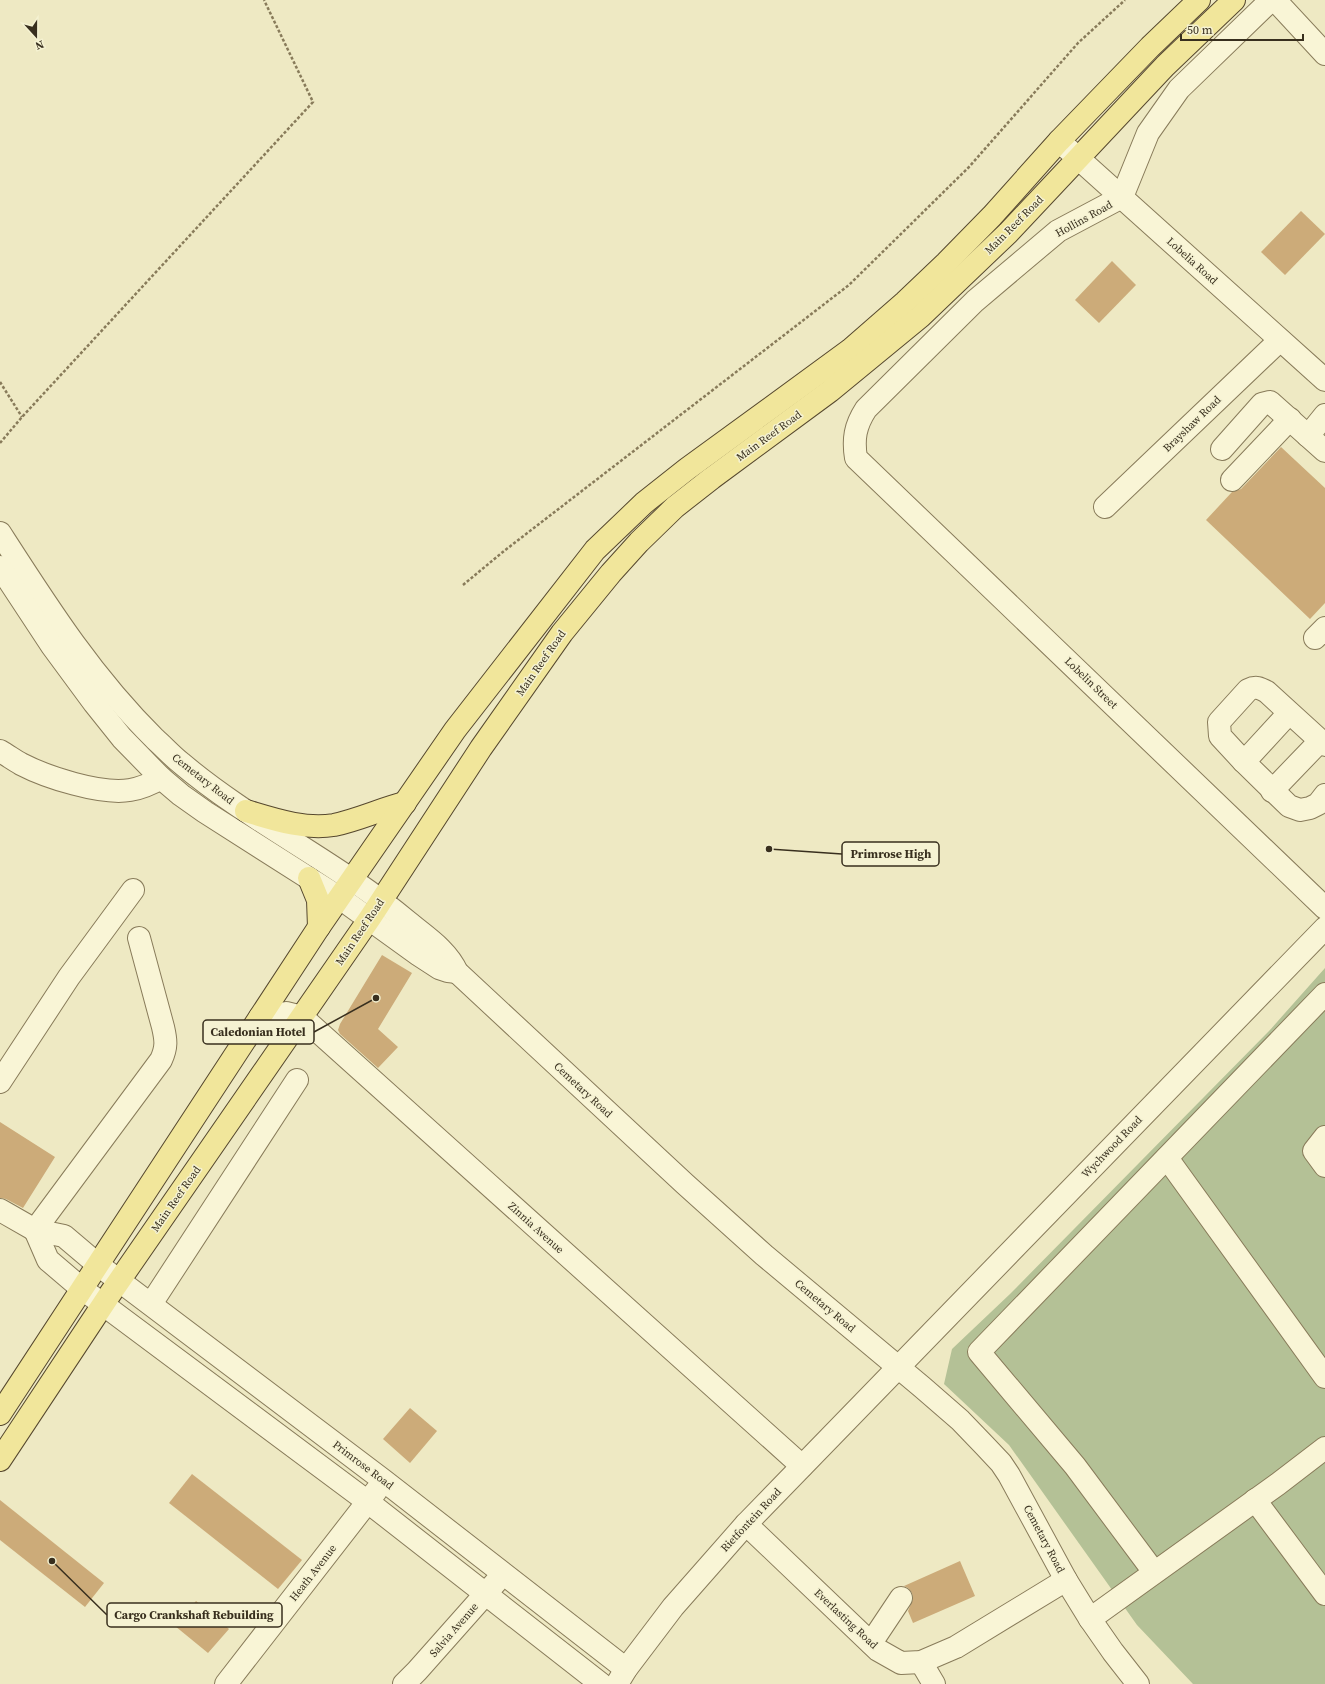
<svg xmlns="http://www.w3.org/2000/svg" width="1325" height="1684" viewBox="0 0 1325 1684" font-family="'Source Serif 4',serif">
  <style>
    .cemetery { fill: #b4c196 }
    .building { fill: #ccab79 }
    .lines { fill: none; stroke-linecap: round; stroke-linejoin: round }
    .minor-casing { stroke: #887b5a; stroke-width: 24 }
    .major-casing { stroke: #56482e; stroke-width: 24 }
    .path { stroke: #887b5a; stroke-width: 2.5; stroke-dasharray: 3 2; stroke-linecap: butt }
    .minor { stroke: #f9f5d6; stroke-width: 22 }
    .major { stroke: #f1e69b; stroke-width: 22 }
    .labels { text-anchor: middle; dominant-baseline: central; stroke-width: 3; stroke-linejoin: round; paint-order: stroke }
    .street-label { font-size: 11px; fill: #382f1e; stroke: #f5f2d2 }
    .leader { fill: none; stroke: #382f1e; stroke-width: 1.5 }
    .callout-dot { fill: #382f1e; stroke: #f5f2d2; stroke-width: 1.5 }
    .callout { fill: #f5f2d2; stroke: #382f1e; stroke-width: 1.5 }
    .callout-label { font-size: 12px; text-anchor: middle; font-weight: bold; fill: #382f1e }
  </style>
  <rect width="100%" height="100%" fill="#eee9c3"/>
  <!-- cemetery -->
  <polygon class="cemetery" points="1325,968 1325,1684 1193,1684 1137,1625 1009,1445 944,1384 952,1349 1010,1294 1269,1031"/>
  <!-- building -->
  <g class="building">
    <polygon points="1301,211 1325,234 1285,275 1261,252"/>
    <polygon points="1112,261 1136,285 1099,323 1075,300"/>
    <polygon points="1281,447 1325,488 1325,603 1310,619 1206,520 1232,492 1241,489"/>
    <polygon points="382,955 412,973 378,1029 398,1047 378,1068 340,1034 338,1030 340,1024"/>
    <polygon points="0,1122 55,1157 23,1208 6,1199 0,1198"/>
    <polygon points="410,1408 437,1431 410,1463 383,1439"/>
    <polygon points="192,1474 302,1560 278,1589 169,1503"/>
    <polygon points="0,1500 104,1583 85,1607 0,1540"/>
    <polygon points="960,1561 975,1596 913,1623 908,1611 913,1599 912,1593 908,1588 904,1586"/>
    <polygon points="196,1601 229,1629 208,1653 175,1626"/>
  </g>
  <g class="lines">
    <defs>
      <g id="minor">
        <path d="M1271 0 1179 89 1148 133 1122 197 1058 231 975 301 866 409C855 426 853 439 856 458L1325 908"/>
        <polyline points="1275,0 1325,54"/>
        <polyline points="1059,141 1325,380"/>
        <polyline points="1308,436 1325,415"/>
        <polyline points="1222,449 1262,404 1270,402 1325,451"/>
        <polyline points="1232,480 1290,419"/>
        <polyline points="1105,507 1280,340"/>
        <path d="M0 533C47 606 92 677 155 739 164 747 172 756 181 763 252 823 337 862 408 922 426 937 447 950 457 972L685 1184 764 1255 922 1387 960 1420 985 1446 1001 1463 1009 1475 1066 1580 1090 1619 1113 1652 1138 1684"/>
        <polyline points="0,567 52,646 94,703 122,738 161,778 181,795 205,812 340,898 419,955 439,968 448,971 457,972"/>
        <polyline points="1315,638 1325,628"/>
        <path d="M1325 745 1267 692C1260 688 1256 686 1248 690L1219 722 1220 736 1244 762 1289 806 1300 810 1310 808 1318 804 1325 795"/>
        <path d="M0 751C7 755 14 760 21 764 46 777 101 795 130 790 142 788 151 784 161 778"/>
        <polyline points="1244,762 1289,713"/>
        <polyline points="1272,791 1320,741"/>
        <polyline points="260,1017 286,1013 302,1017 802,1466"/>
        <polyline points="0,1082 69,977 133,890"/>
        <polyline points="1325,1137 1314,1151 1325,1166"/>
        <polyline points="1167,1158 1325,1377"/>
        <path d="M0 1210 35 1230 161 1060C167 1047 166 1040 163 1027L139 938"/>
        <polyline points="35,1230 64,1236 97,1264 383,1480 626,1669"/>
        <polyline points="35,1230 48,1260 81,1288 368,1502 601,1684"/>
        <polyline points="151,1304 297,1080"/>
        <polyline points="1255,1500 1325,1594"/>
        <polyline points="746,1524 878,1650 901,1663 921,1662 956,1647 1066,1580"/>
        <polyline points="1154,1572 1075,1466 979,1352 1325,994"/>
        <polyline points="1090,1619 1278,1484 1325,1448"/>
        <polyline points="871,1643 901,1598"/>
        <polyline points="921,1662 934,1684"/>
        <polyline points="226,1684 376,1491"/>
        <polyline points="404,1684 417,1671 496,1582"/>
        <polyline points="617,1684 626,1669 673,1607 746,1524 1325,928"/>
      </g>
      <g id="major">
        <path d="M246 811C273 819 304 830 334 825 358 820 381 809 405 803"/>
        <polyline points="309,878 318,900 319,927"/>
        <polyline points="0,1414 319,927 455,730 595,550 644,503 687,469 850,350 905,302 946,263 992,216 1059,141 1150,47 1199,0"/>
        <polyline points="0,1460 110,1294 370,918 481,748 562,633 611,573 639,542 675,507 712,478 830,391 920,317 1008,233 1165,66 1234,0"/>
      </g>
    </defs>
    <!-- minor casing -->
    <use href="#minor" class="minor-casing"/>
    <!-- major casing -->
    <use href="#major" class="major-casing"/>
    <!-- path -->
    <g class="path">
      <polyline points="0,382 22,417"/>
      <polyline points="0,443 22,417 313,102 264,0"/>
      <polyline points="463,585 504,551 849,285 969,167 1078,43 1125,0"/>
    </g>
    <!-- minor -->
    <use href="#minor" class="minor"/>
    <!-- major -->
    <use href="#major" class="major"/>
  </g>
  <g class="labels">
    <!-- street labels -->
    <g class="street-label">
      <text transform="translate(1084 219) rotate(-29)">Hollins Road</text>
      <text transform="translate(1014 225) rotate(-45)">Main Reef Road</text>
      <text transform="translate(1192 261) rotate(42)">Lobelia Road</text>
      <text transform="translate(1192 424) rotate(-44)">Brayshaw Road</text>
      <text transform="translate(769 436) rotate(-36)">Main Reef Road</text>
      <text transform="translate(541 663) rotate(-55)">Main Reef Road</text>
      <text transform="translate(1091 683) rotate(44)">Lobelin Street</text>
      <text transform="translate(203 779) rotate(38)">Cemetary Road</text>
      <text transform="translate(360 932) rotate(-56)">Main Reef Road</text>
      <text transform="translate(583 1090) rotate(43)">Cemetary Road</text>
      <text transform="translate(1112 1147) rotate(-46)">Wychwood Road</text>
      <text transform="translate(176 1199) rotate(-55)">Main Reef Road</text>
      <text transform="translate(536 1228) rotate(42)">Zinnia Avenue</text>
      <text transform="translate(825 1306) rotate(40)">Cemetary Road</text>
      <text transform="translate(363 1465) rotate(37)">Primrose Road</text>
      <text transform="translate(751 1520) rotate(-47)">Rietfontein Road</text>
      <text transform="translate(1044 1539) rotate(62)">Cemetary Road</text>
      <text transform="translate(313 1573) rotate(-52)">Heath Avenue</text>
      <text transform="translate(846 1619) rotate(43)">Everlasting Road</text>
      <text transform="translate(454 1630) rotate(-49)">Salvia Avenue</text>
    </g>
  </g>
  <!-- callouts -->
  <path class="leader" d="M769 849L842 854M376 998L314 1032M52 1561L107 1615"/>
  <g class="callout-dot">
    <circle cx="769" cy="849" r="4"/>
    <circle cx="376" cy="998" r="4"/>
    <circle cx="52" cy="1561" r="4"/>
  </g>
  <g class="callout">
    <rect x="842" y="842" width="97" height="24" rx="4"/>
    <rect x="203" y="1020" width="111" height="24" rx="4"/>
    <rect x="107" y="1603" width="175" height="24" rx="4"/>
  </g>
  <g class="callout-label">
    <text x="891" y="858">Primrose High</text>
    <text x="258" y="1036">Caledonian Hotel</text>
    <text x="194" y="1619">Cargo Crankshaft Rebuilding</text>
  </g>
  <!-- north arrow -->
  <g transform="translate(36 36) rotate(159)" stroke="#f5f2d2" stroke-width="3" paint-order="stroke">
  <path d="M0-3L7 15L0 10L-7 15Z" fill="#382f1e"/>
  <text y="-6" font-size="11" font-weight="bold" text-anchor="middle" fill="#382f1e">N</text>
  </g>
  <!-- scale -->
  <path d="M1181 34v6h122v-6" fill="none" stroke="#382f1e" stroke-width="2"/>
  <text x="1187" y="34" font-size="12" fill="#382f1e" stroke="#f5f2d2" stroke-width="3" paint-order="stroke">50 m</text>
</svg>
